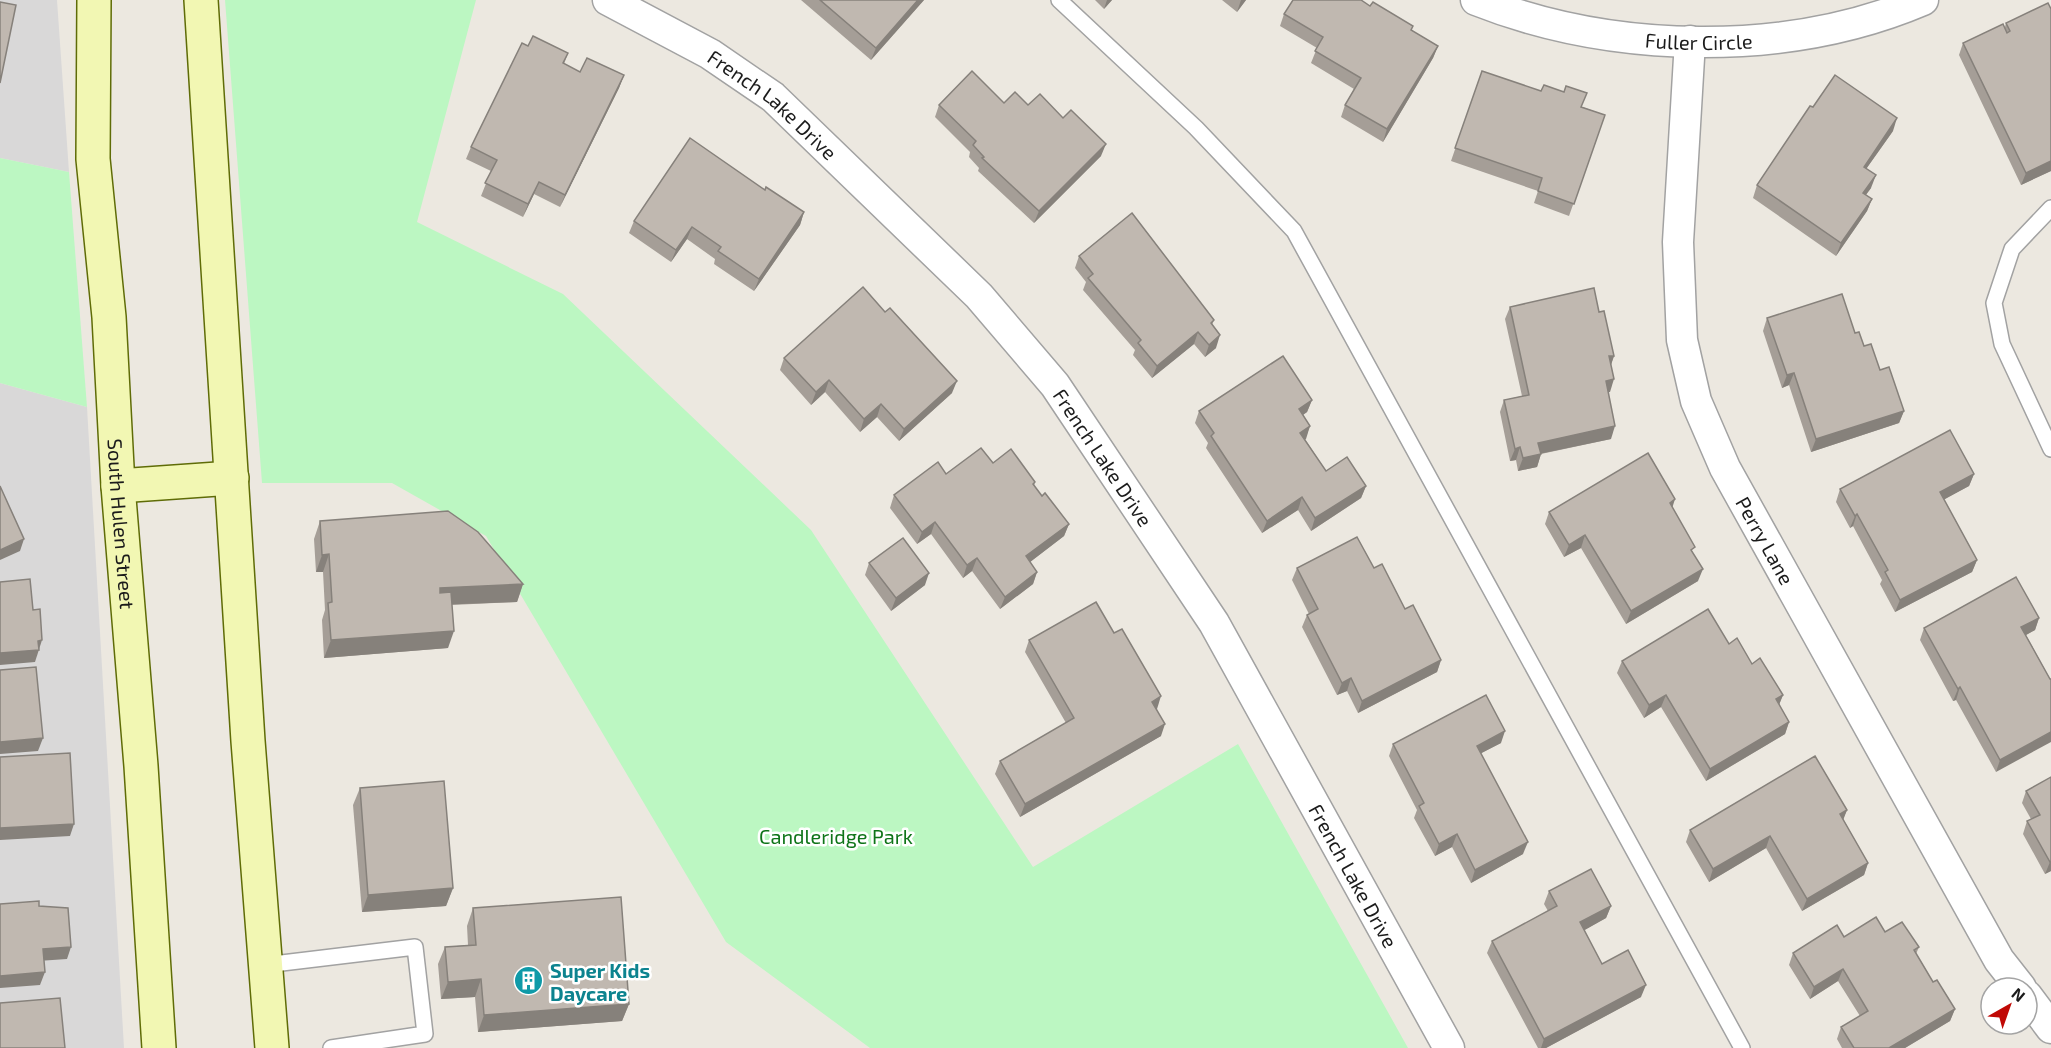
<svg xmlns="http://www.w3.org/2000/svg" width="2051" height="1048" viewBox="0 0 2051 1048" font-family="'Exo 2',sans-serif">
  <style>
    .residential { fill: #d9d8d8 }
    .park { fill: #bcf7c2 }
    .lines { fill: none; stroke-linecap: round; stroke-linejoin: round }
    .service-casing { stroke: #a2a2a2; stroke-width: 18 }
    .minor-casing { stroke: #a2a2a2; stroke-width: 33 }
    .secondary-casing { stroke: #5f6c07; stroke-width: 36 }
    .service { stroke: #fff; stroke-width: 15 }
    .minor { stroke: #fff; stroke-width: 30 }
    .secondary { stroke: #f2f7b3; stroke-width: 33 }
    .wall { fill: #a59e97 }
    .shaded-wall { fill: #86817b }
    .building { fill: #c0b8b0; stroke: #86817b; stroke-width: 1.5 }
    .labels { text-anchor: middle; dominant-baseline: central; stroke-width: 5; stroke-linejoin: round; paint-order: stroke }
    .street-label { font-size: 20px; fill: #1b1b1b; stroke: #fff }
    .park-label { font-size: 20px; fill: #0e7418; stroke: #fff }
    .culture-label { font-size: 20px; font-weight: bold; fill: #0d838f; stroke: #fff; text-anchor: start }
  </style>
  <rect width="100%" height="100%" fill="#ece8e0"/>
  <!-- residential -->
  <g class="residential">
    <polygon points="0,0 57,0 69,172 0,158"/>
    <polygon points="0,383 87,407 124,1048 0,1048"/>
  </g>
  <!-- park -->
  <g class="park">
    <polygon points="225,0 476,0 417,222 563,294 811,530 1033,867 1238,744 1408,1048 870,1048 726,942 486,536 392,483 262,483"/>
    <polygon points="0,158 69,172 87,407 0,383"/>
  </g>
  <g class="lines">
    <defs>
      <g id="service">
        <polyline points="1059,0 1196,128 1294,231 1742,1048"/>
        <polyline points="2051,208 2012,249 1994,303 2002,344 2051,449"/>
        <polyline points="265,965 415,947 425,1034 331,1048"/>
      </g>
      <g id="minor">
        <path id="s1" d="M608 0 710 54 773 97 979 296 1055 385 1214 623 1449 1048"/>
        <path id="s2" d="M1476 0C1612 54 1787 58 1923 0"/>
        <path id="s3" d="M1690 41 1678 242 1682 340 1696 401 1725 468 1999 960 2021 988"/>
        <polyline points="2027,996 2051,1028"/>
      </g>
      <g id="secondary">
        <path id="s4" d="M94 0 93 159 109 317 118 486 141 766 159 1048"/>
        <polyline points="201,0 248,741 272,1048"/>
        <polyline points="118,486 232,478"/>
      </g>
    </defs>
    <!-- service casing -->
    <use href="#service" class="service-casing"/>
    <!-- minor casing -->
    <use href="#minor" class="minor-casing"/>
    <!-- secondary casing -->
    <use href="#secondary" class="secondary-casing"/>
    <!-- service -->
    <use href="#service" class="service"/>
    <!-- minor -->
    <use href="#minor" class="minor"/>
    <!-- secondary -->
    <use href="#secondary" class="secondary"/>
  </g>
  <!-- wall -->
  <g class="wall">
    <polygon points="801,0 924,0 871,60"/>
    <polygon points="1095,0 1112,0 1104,9"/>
    <polygon points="1222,0 1246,0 1237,12"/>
    <polygon points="2051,9 2051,171 2021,185 1959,55 1963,43 2005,27 2006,23"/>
    <polygon points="1284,14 1411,30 1438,46 1433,58 1383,142 1341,117 1345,105 1354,89 1311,63 1317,48 1280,26"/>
    <polygon points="528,46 568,53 564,64 580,72 624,75 619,88 560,207 534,194 523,217 481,196 491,171 466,159 471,147"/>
    <polygon points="1482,71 1605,115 1569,216 1534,203 1538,191 1451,161"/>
    <polygon points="1004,103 1028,105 1101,156 1034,223 978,171 979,168 969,157 970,152 935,117 939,105"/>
    <polygon points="1893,131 1866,169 1871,188 1866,195 1872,199 1867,211 1836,256 1753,198 1757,185"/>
    <polygon points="765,190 804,212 800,225 754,291 714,264 715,259 687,239 671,262 629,233 634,221"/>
    <polygon points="1079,256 1214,320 1212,325 1216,348 1205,357 1194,344 1152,378 1133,355 1135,350 1083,290 1086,282 1075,268"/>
    <polygon points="1510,307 1599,312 1614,356 1611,364 1610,392 1608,392 1611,439 1541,454 1537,467 1518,471 1516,460 1510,461 1500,412 1504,400 1522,396 1505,319"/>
    <polygon points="1767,318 1855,333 1880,370 1904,411 1899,423 1811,452 1789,385 1782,388 1763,331"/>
    <polygon points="784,358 952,393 899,441 877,417 860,432 825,392 811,405 780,370"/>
    <polygon points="1312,400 1307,412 1303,415 1310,426 1305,439 1326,471 1366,486 1361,498 1311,531 1298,510 1262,533 1206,448 1208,443 1195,423 1199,411"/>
    <polygon points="993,463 1035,482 1034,486 1042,496 1069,524 1064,536 1030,562 1037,572 1033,584 1000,609 972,571 963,578 931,534 917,544 890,508 894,495 946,474"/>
    <polygon points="1974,474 1969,486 1944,499 1977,560 1972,572 1895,612 1880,584 1882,580 1853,526 1850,528 1836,502 1840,489"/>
    <polygon points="1672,507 1693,553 1698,581 1626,624 1581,548 1564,557 1545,524 1549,512"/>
    <polygon points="320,521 523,584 517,602 452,605 448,648 324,658 322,620 325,610 323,572 316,572 314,539"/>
    <polygon points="869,563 925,585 891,611 865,575"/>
    <polygon points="1297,568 1374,568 1405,609 1441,660 1437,672 1358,713 1347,691 1337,695 1302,627 1307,615 1309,614 1292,580"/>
    <polygon points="2039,618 2035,630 2026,635 2050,679 1996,772 1956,700 1953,701 1920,640 1924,628"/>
    <polygon points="1029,640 1157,709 1161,736 1020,817 995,774 1000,761 1066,723 1025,652"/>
    <polygon points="1729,644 1752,664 1783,695 1779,705 1789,722 1785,734 1706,781 1661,707 1644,718 1617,673 1622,661"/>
    <polygon points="1501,743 1481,753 1523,854 1471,883 1452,847 1435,856 1414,818 1417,810 1389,756 1393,744"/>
    <polygon points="2051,777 2051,871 2045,874 2023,834 2027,821 2031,819 2022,803 2026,791"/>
    <polygon points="360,788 453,888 446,906 362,912 353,805"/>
    <polygon points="1847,810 1843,819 1868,863 1864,875 1802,911 1766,848 1709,882 1686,842 1690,830"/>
    <polygon points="1549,891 1611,906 1606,918 1584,930 1602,964 1641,997 1546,1048 1538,1048 1487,953 1492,941 1548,911 1544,904"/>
    <polygon points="473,908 629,1004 622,1021 478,1032 475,997 441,999 438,964 445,947 468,945 467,926"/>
    <polygon points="1885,932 1919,947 1916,954 1933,982 1955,1009 1950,1021 1905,1048 1842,1048 1837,1039 1841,1027 1860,1016 1838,981 1810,999 1789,965 1793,953 1844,937"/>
  </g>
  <!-- shaded-wall -->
  <g class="shaded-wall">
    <polygon points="918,0 924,0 871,60 876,48"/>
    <polygon points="1107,0 1112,0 1104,9"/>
    <polygon points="1241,0 1246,0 1237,12"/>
    <polygon points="1438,46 1433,58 1383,142 1387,129"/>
    <polygon points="624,75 619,88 560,207 565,195"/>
    <polygon points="1897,118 1893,131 1859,179 1864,167"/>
    <polygon points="1106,144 1101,156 1034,223 1039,211"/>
    <polygon points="2051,161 2051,171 2021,185 2026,173"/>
    <polygon points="1876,175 1871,188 1858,205 1863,193"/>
    <polygon points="539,182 534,194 523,217 528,204"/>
    <polygon points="1872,199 1867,211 1836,256 1841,243"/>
    <polygon points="804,212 800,225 754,291 759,279"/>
    <polygon points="692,227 687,239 671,262 676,250"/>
    <polygon points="1198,332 1194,344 1152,378 1157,366"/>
    <polygon points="1220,335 1216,348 1205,357 1209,345"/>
    <polygon points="1609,356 1614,356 1610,368"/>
    <polygon points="1794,373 1789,385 1782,388 1787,375"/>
    <polygon points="1614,379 1610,392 1601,393 1606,381"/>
    <polygon points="829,380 825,392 811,405 816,392"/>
    <polygon points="957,381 952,393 899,441 904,429"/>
    <polygon points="1312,400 1307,412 1294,421 1299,409"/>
    <polygon points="881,404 877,417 860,432 864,419"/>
    <polygon points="1904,411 1899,423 1811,452 1816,439"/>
    <polygon points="1310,426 1306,439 1296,445 1300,433"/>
    <polygon points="1615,426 1611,439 1534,455 1538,443"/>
    <polygon points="1520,447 1516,460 1510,461 1515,449"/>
    <polygon points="1541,454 1537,467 1518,471 1523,458"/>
    <polygon points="1974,474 1969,486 1936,504 1940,492"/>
    <polygon points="1366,486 1361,498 1311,531 1315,518"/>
    <polygon points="1302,497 1298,510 1262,533 1267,521"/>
    <polygon points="1675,499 1671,512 1670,503"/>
    <polygon points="1857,514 1853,526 1850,528 1855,516"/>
    <polygon points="935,522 931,534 917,544 922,532"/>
    <polygon points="1069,524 1064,536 1021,569 1026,556"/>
    <polygon points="1585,535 1581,548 1564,557 1569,545"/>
    <polygon points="24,539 20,551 0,560 0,550"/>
    <polygon points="329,554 323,572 316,572 322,555"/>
    <polygon points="977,558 972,571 963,578 967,565"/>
    <polygon points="1977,560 1972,572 1895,612 1900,600"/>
    <polygon points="1703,569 1698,581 1626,624 1631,611"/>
    <polygon points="1037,572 1033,584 1000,609 1005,597"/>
    <polygon points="929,573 925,585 891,611 896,598"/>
    <polygon points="523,584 517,602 434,605 440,588"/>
    <polygon points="2039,618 2035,630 2017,640 2021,627"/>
    <polygon points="454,631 448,648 324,658 331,640"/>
    <polygon points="42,640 35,662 0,665 0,653"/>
    <polygon points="1441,660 1437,672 1358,713 1362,701"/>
    <polygon points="1351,678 1347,691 1337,695 1342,683"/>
    <polygon points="1960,687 1956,700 1953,701 1958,689"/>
    <polygon points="1666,695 1661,707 1644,718 1649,705"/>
    <polygon points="1783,695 1778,707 1776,699"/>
    <polygon points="1161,696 1157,709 1148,714 1152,702"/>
    <polygon points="1789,722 1785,734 1706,781 1710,769"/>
    <polygon points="1165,724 1161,736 1020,817 1025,804"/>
    <polygon points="1505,731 1501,743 1472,758 1477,746"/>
    <polygon points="2051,732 2051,742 1996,772 2000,760"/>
    <polygon points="43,738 38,751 0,754 0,742"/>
    <polygon points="1847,810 1842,823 1840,814"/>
    <polygon points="74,824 70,836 0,840 0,828"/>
    <polygon points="1457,834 1452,847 1435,856 1439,844"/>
    <polygon points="1770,836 1766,848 1709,882 1713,869"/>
    <polygon points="1528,842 1523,854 1471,883 1475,870"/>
    <polygon points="2051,861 2051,871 2045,874 2050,862"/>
    <polygon points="1868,863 1864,875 1802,911 1807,899"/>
    <polygon points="453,888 446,906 362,912 368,895"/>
    <polygon points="1611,906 1606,918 1576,935 1580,922"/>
    <polygon points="71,947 67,959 38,961 43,949"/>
    <polygon points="1843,969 1838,981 1810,999 1814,987"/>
    <polygon points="45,972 40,985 0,988 0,976"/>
    <polygon points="481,979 475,997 441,999 448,982"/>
    <polygon points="1646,985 1641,997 1546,1048 1541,1048 1544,1039"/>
    <polygon points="629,1004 622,1021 478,1032 484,1015"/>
    <polygon points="1955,1009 1950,1021 1905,1048 1889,1048"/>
  </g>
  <!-- building -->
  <g class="building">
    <polygon points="820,0 918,0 876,48"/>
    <polygon points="1293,0 1361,0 1370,6 1373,2 1413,26 1411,30 1438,46 1387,129 1345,105 1361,78 1315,51 1323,37 1284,14"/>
    <polygon points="0,2 16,5 0,83"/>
    <polygon points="2048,3 2051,9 2051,161 2026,173 1963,43 2003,24 2007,33 2010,31 2006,23"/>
    <polygon points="533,36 568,53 563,63 580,72 587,58 624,75 565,195 539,182 528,204 485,183 497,160 471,147 522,43 528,46"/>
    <polygon points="972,71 1004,103 1015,92 1028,105 1040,94 1063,118 1071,110 1106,144 1039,211 982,158 984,157 973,145 976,141 939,105"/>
    <polygon points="1482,71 1541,91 1544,85 1564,92 1566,86 1587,93 1581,107 1605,115 1574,204 1538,191 1542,178 1455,148"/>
    <polygon points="1835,75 1897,118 1864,167 1876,175 1863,193 1872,199 1841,243 1757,185 1810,106 1813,107"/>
    <polygon points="690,138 765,190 766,187 804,212 759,279 718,251 721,247 692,227 676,250 634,221"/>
    <polygon points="1132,213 1214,320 1211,323 1220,335 1209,345 1198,332 1157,366 1138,343 1141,340 1088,278 1093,274 1079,256"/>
    <polygon points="863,287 885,312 890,308 957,381 904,429 881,404 864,419 829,380 816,392 784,358"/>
    <polygon points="1594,288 1599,312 1604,311 1614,356 1609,356 1614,379 1606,381 1615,426 1538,443 1541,454 1523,458 1520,447 1515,449 1504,400 1529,395 1510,307"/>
    <polygon points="1842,294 1855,333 1859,332 1864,346 1871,344 1880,370 1889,367 1904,411 1816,439 1794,373 1787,375 1767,318"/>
    <polygon points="1283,356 1312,400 1299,409 1310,426 1300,433 1326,471 1347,457 1366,486 1315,518 1302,497 1267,521 1211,436 1214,433 1199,411"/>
    <polygon points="1950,430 1974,474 1940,492 1977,560 1900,600 1885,572 1888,570 1857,514 1855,516 1840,489"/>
    <polygon points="981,448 993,463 1011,449 1035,482 1033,484 1042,496 1045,493 1069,524 1026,556 1037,572 1005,597 977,558 967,565 935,522 922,532 894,495 938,462 946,474"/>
    <polygon points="1648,453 1675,499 1670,503 1695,547 1691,550 1703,569 1631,611 1585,535 1569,545 1549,512"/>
    <polygon points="0,486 24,539 0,550"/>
    <polygon points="448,511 478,532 523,584 440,588 440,593 451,592 454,631 331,640 328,603 332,602 329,554 322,555 320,521"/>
    <polygon points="1357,537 1374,568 1382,564 1405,609 1413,605 1441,660 1362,701 1351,678 1342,683 1307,615 1318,609 1297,568"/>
    <polygon points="903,538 929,573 896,598 869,563"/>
    <polygon points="2016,577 2039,618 2021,627 2050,679 2051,679 2051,732 2000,760 1960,687 1958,689 1924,628"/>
    <polygon points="30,579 33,610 40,609 42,640 38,641 39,650 0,653 0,582"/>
    <polygon points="1096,602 1114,633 1122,629 1161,696 1152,702 1165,724 1025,804 1000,761 1074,718 1029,640"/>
    <polygon points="1708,609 1729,644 1737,638 1752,664 1760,658 1783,695 1776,699 1789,722 1710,769 1666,695 1649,705 1622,661"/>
    <polygon points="36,667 43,738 0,742 0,670"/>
    <polygon points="1486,695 1505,731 1477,746 1528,842 1475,870 1457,834 1439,844 1419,806 1424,803 1393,744"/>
    <polygon points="70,753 74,824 0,828 0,757"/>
    <polygon points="1815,756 1847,810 1840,814 1868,863 1807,899 1770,836 1713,869 1690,830"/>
    <polygon points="2051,777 2051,861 2050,862 2027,821 2040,815 2026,791"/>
    <polygon points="444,781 453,888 368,895 360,788"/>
    <polygon points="1591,869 1611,906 1580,922 1602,964 1628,950 1646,985 1544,1039 1492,941 1557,906 1549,891"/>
    <polygon points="621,897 629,1004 484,1015 481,979 448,982 445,947 476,945 473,908"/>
    <polygon points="39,901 39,906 68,908 71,947 43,949 45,972 0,976 0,904"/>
    <polygon points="1876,917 1885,932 1902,922 1919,947 1914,950 1933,982 1937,980 1955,1009 1889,1048 1854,1048 1841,1027 1868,1011 1843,969 1814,987 1793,953 1837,925 1844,937"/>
    <polygon points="60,998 65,1048 0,1048 0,1003"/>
  </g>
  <!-- icons -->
  <defs>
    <symbol id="building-disc" viewBox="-11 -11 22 22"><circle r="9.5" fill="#0f9aa8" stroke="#fff"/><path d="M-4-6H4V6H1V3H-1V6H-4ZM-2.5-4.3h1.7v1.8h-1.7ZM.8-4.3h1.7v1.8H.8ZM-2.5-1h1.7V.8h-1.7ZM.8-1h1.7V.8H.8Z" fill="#fff"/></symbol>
  </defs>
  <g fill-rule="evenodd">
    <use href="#building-disc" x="512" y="964" width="33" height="33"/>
  </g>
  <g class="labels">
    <!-- street labels -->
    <g class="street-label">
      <text stroke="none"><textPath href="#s2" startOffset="228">Fuller Circle</textPath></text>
      <text stroke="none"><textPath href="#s1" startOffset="196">French Lake Drive</textPath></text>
      <text stroke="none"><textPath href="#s1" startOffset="682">French Lake Drive</textPath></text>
      <text stroke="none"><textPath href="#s4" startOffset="525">South Hulen Street</textPath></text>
      <text stroke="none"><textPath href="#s3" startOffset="518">Perry Lane</textPath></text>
      <text stroke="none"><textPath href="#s1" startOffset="1170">French Lake Drive</textPath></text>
    </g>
    <!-- park labels -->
    <g class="park-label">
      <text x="836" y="836">Candleridge Park</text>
    </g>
    <!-- culture labels -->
    <g class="culture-label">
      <text x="550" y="970">Super Kids<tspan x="550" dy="23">Daycare</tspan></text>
    </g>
  </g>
  <!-- north arrow -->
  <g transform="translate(2009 1006) rotate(40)"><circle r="28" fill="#ffffff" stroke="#a4a4a4" stroke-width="1.5"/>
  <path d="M0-4.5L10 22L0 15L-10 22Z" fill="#c00905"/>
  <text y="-9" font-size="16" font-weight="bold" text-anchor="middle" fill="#1b1b1b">N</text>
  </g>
</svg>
